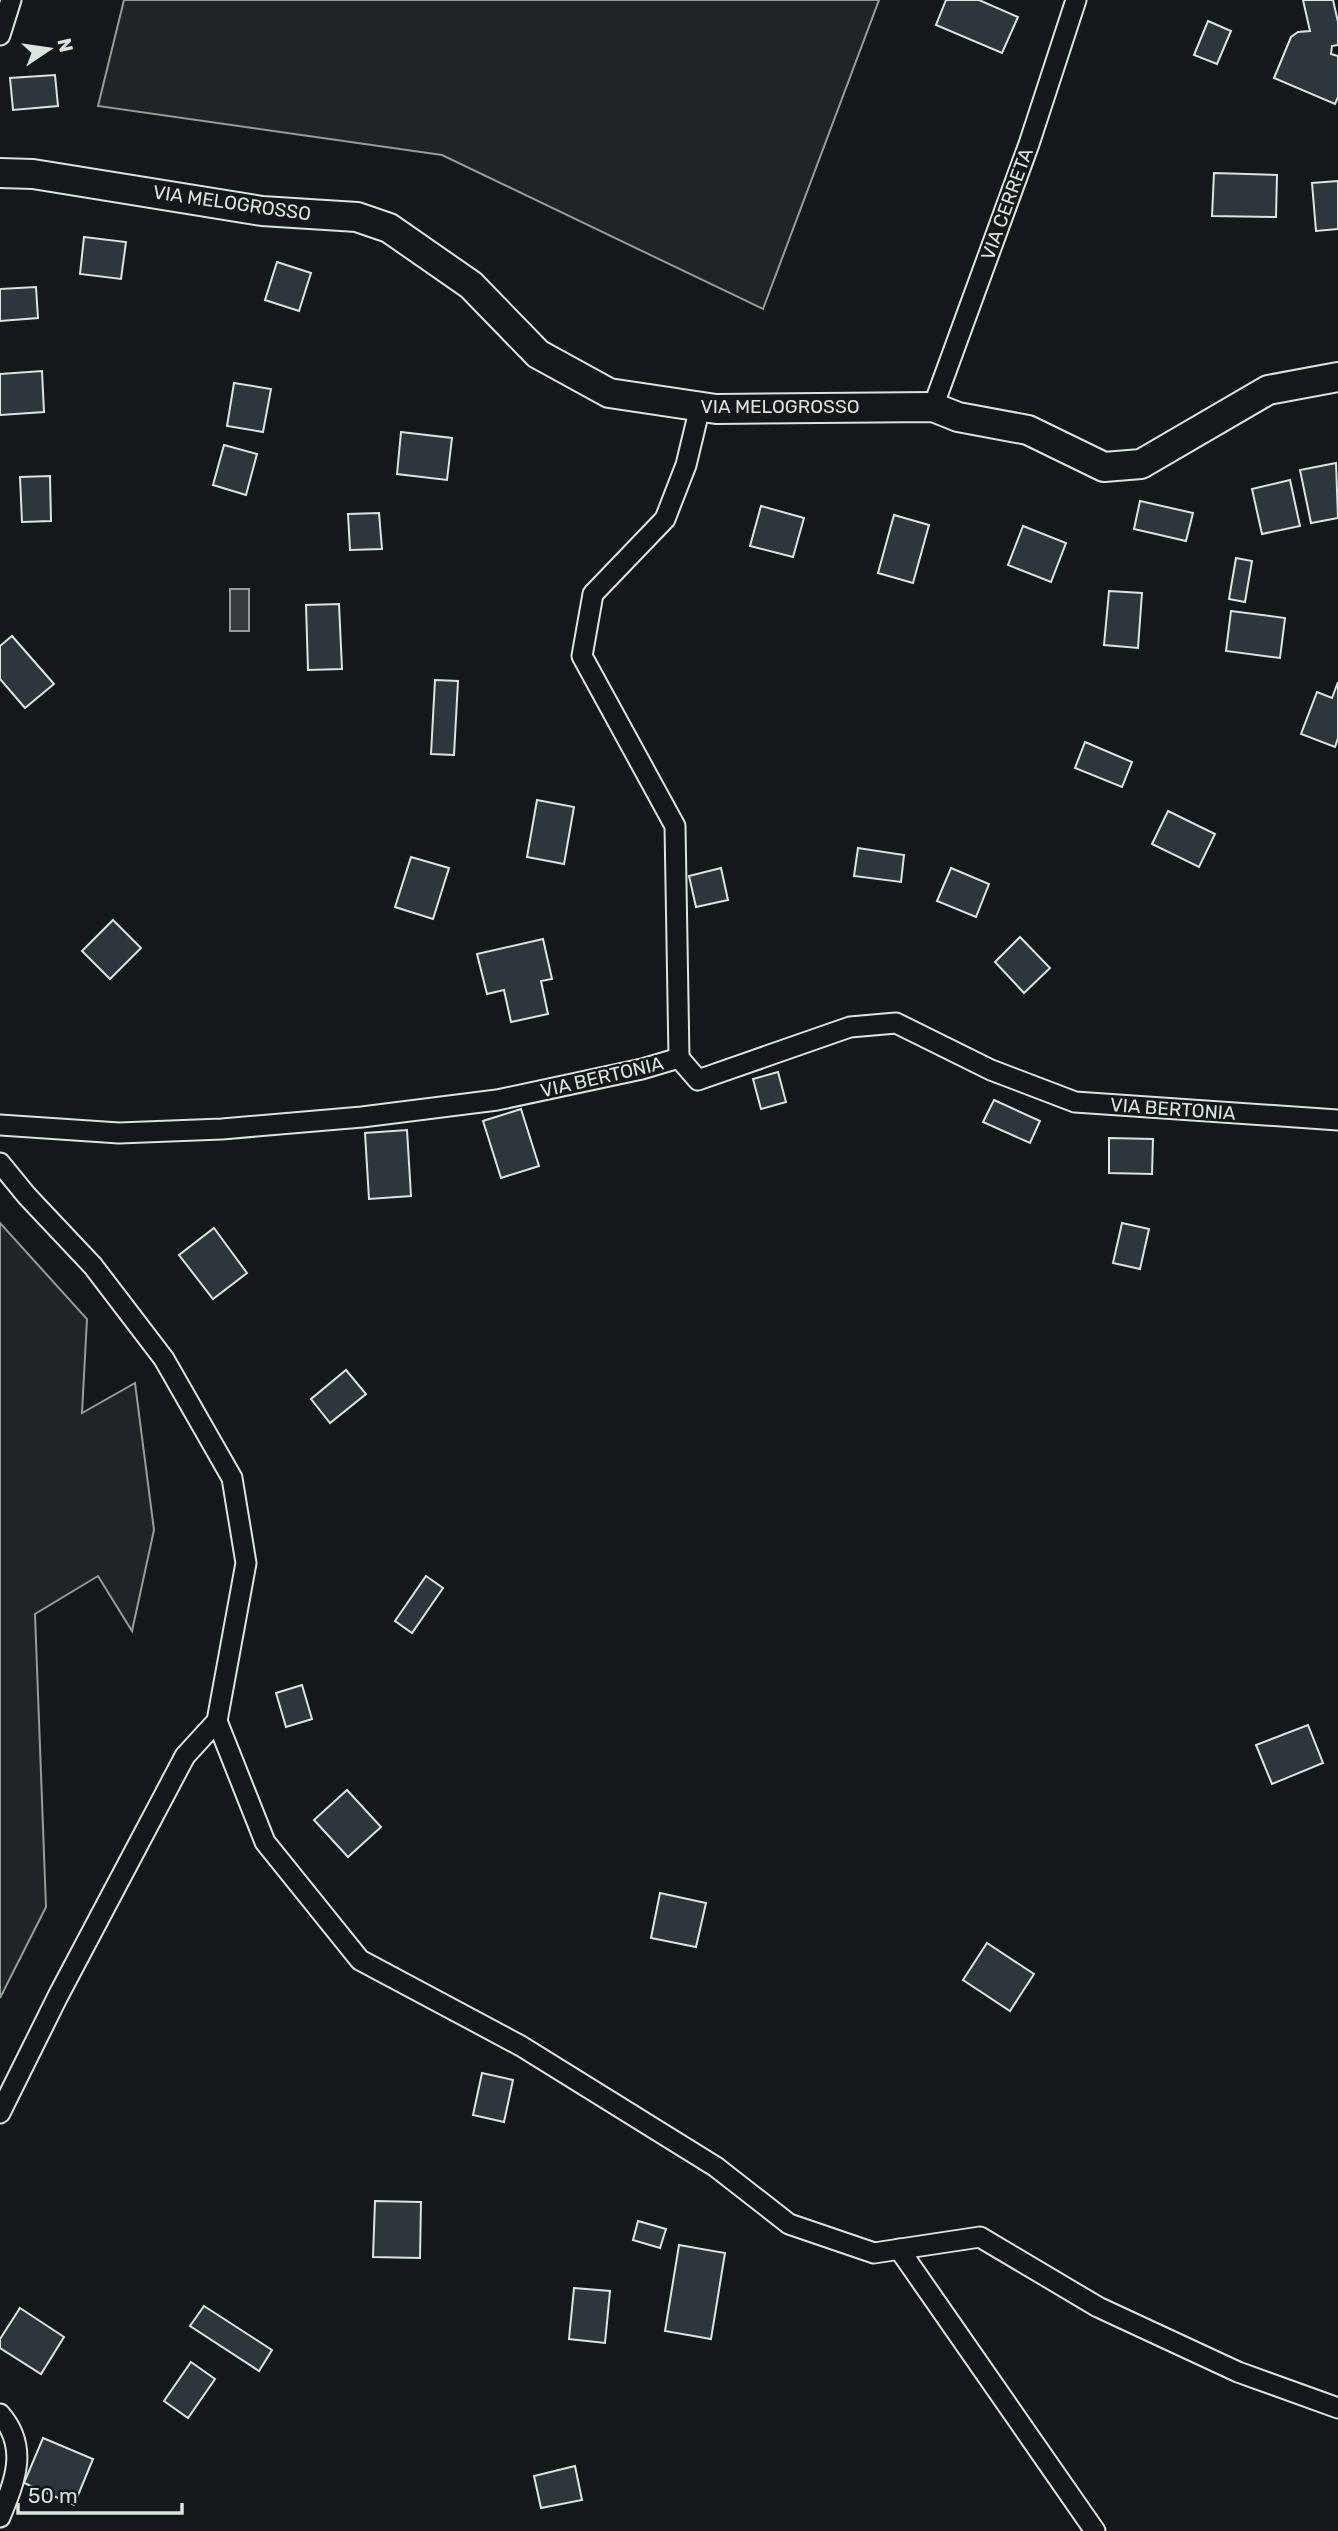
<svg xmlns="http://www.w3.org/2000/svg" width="1338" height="2531" viewBox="0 0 1338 2531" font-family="Rubik,sans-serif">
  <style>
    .green { fill: #202428; stroke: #939e99; stroke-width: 2 }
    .water { fill: #363b3e; stroke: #939e99; stroke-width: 2 }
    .building { fill: #2c363c; stroke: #d8e6dc; stroke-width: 2 }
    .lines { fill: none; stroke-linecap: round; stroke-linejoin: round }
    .street-casing { stroke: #d8e6dc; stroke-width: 23 }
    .secondary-casing { stroke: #d8e6dc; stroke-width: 32 }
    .street { stroke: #14181c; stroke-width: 19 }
    .secondary { stroke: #14181c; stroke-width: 28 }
    .labels { text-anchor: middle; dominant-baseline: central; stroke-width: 5; stroke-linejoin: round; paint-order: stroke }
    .street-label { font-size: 19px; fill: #d8e6dc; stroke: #14181c }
  </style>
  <rect width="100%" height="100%" fill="#14181c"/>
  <!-- green -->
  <g class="green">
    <polygon points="124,0 879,0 763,309 442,155 98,106"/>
    <polygon points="0,1223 87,1319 82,1413 135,1383 154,1530 132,1631 98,1576 35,1614 46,1907 0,1998"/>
  </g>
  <!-- water -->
  <rect class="water" x="230" y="589" width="19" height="42"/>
  <!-- building -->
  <g class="building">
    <polygon points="946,0 979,0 1018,17 1002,53 936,25"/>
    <polygon points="1303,0 1333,0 1338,22 1338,45 1332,46 1331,54 1338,56 1338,97 1335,104 1274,78 1291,37 1298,32 1310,31"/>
    <polygon points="1208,21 1231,31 1217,64 1194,55"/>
    <polygon points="55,75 58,106 13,110 10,78"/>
    <polygon points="1214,173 1277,175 1276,217 1212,216"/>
    <polygon points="1338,181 1338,229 1316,231 1312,183"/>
    <polygon points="84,237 126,242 121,279 80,274"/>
    <polygon points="277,262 311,273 299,311 265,300"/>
    <polygon points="36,287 38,318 0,321 0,289"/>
    <polygon points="42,371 44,412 0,415 0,374"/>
    <polygon points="234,383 271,389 263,432 227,426"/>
    <polygon points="401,432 452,438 447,480 397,474"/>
    <polygon points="224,445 257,454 246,495 213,485"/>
    <polygon points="1336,463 1338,518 1311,523 1300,470"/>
    <polygon points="50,476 51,521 22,522 20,477"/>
    <polygon points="1290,480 1300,526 1262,534 1252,489"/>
    <polygon points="1140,501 1193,513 1186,541 1134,529"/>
    <polygon points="761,506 804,518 793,557 750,546"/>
    <polygon points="379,513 382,549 350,550 348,514"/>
    <polygon points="894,515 929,525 913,583 878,573"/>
    <polygon points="1023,526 1066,543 1051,582 1008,565"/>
    <polygon points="1236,558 1252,561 1245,602 1229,599"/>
    <polygon points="1109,591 1142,593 1138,648 1104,645"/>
    <polygon points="339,604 342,669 308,670 306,605"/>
    <polygon points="1231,611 1285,618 1280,658 1226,651"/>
    <polygon points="12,636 54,684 25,708 0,679 0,646"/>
    <polygon points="435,680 458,681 454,755 431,754"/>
    <polygon points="1338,682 1338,738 1335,747 1301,734 1317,692 1332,698"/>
    <polygon points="1085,742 1132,762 1122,787 1075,768"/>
    <polygon points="537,800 574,807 564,864 527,857"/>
    <polygon points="1168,811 1215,834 1199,867 1152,844"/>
    <polygon points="858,848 904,855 901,882 854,876"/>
    <polygon points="411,857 449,868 433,919 395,907"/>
    <polygon points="721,868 728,900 696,907 689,876"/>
    <polygon points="951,868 989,884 976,917 937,901"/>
    <polygon points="113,920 141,948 110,979 82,951"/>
    <polygon points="1020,937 1050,968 1024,993 995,962"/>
    <polygon points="543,939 552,979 541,981 548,1014 511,1022 504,990 487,994 477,954"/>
    <polygon points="778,1072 786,1102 761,1109 753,1079"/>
    <polygon points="994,1100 1040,1121 1030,1143 983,1122"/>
    <polygon points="521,1109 539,1166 501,1178 483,1121"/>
    <polygon points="407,1130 411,1196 369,1199 365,1133"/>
    <polygon points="1109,1138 1153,1139 1152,1174 1109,1173"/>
    <polygon points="1122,1223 1149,1229 1140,1269 1113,1263"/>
    <polygon points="214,1228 247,1273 213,1299 179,1255"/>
    <polygon points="346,1370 366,1394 330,1423 311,1399"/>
    <polygon points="426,1576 443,1588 412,1633 395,1621"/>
    <polygon points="302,1685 312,1719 286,1727 276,1693"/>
    <polygon points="1308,1725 1323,1763 1272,1784 1256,1745"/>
    <polygon points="347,1790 381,1827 348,1857 314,1820"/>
    <polygon points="660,1893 706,1903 696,1947 651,1938"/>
    <polygon points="987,1943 1034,1974 1010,2011 963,1980"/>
    <polygon points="482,2073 513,2080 504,2122 473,2115"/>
    <polygon points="375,2201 421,2202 420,2258 373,2257"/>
    <polygon points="638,2221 666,2229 660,2248 633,2240"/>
    <polygon points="679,2245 725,2253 711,2339 665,2331"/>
    <polygon points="574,2288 610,2291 605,2343 569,2339"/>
    <polygon points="204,2306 272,2350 259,2371 190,2326"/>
    <polygon points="20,2308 64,2337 41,2374 0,2348 0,2339"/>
    <polygon points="191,2362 215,2379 188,2418 164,2401"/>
    <polygon points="43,2438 93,2459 74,2505 24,2483"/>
    <polygon points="575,2466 582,2500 541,2508 534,2476"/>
  </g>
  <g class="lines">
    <defs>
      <g id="street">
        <polyline points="0,35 11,0"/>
        <polyline points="933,407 1029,144 1076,0"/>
        <polyline points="679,1058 675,826 582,656 593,594 665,519 686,465 700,407"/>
        <polyline points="0,1125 119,1133 222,1129 362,1117 497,1100 642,1069 679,1058 698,1080 850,1027 896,1023 991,1070 1075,1102 1338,1120"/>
        <polyline points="0,1163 27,1196 93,1266 164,1359 232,1478 246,1563 217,1721 185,1756 58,1996 0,2113"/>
        <polyline points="217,1721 265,1842 360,1960 521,2046 716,2167 789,2224 874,2253 980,2237 1098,2307 1238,2372 1338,2408"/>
        <polyline points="899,2249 1095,2531"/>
        <path d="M0 2414C29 2447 15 2481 0 2517"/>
      </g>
      <polyline id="secondary" points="0,173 33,174 262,211 357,217 389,228 471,285 538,354 609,393 716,409 933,407 958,417 1028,430 1104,467 1141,464 1268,390 1338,377"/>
    </defs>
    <!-- street casing -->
    <use href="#street" class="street-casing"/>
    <!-- secondary casing -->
    <use href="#secondary" class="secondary-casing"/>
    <!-- street -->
    <use href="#street" class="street"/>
    <!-- secondary -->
    <use href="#secondary" class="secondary"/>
  </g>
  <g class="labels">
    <!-- street labels -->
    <g class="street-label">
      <text transform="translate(232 203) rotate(8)">VIA MELOGROSSO</text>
      <text transform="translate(1007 204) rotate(-70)">VIA CERRETA</text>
      <text x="780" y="406">VIA MELOGROSSO</text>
      <text transform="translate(602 1077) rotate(-13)">VIA BERTONIA</text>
      <text transform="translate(1173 1109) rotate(4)">VIA BERTONIA</text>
    </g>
  </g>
  <!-- north arrow -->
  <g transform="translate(49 49) rotate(77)" stroke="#14181c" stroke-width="5" paint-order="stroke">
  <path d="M0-5L12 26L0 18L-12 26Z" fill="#d8e6dc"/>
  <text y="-10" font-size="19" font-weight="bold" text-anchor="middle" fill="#d8e6dc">N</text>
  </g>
  <!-- scale -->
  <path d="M18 2503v10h164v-10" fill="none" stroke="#d8e6dc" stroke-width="3.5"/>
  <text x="28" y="2503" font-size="21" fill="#d8e6dc" stroke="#14181c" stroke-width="5" paint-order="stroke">50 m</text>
</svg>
